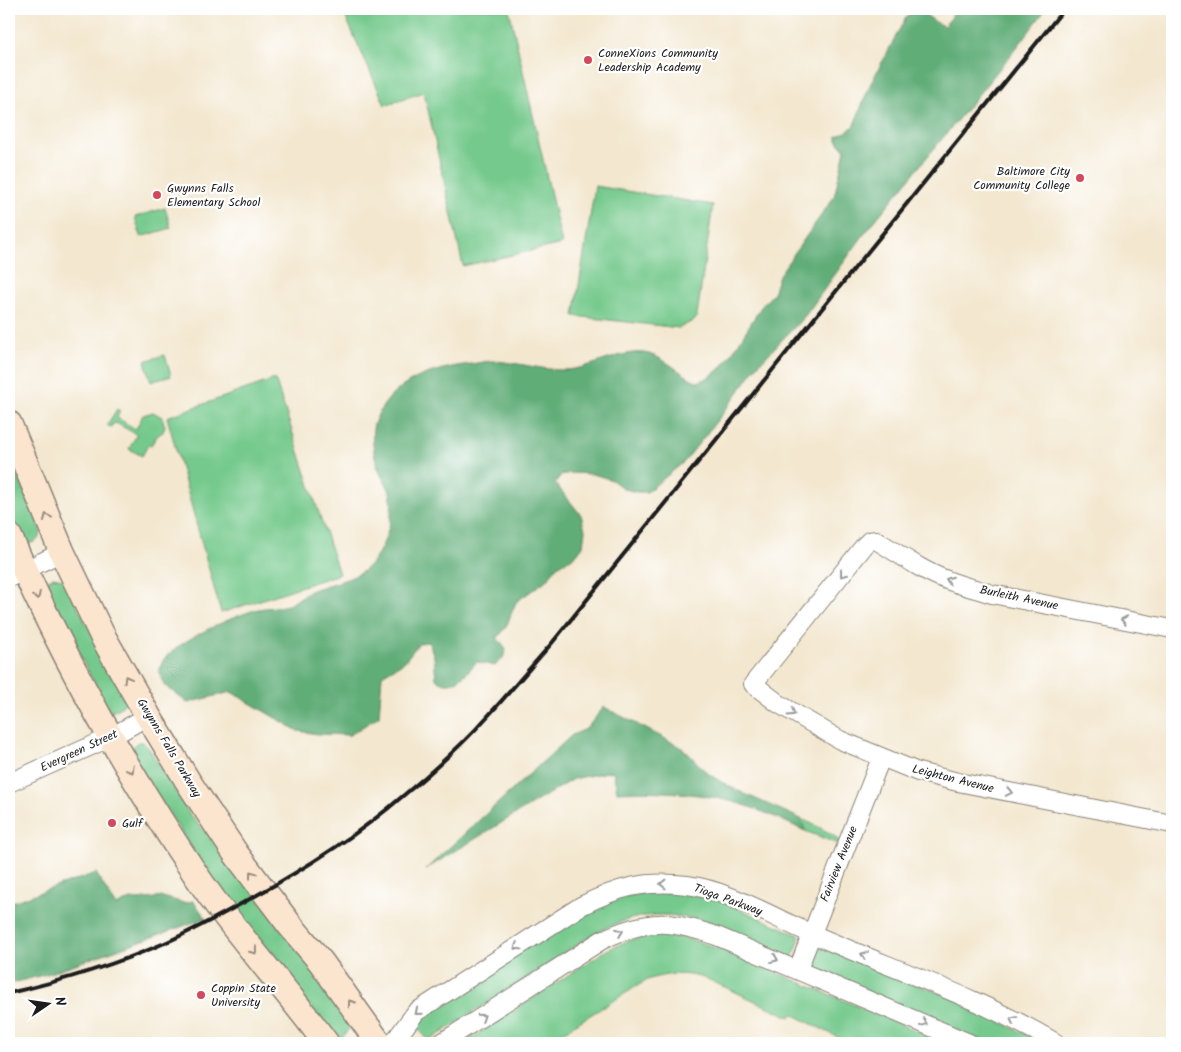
<svg xmlns="http://www.w3.org/2000/svg" width="1181" height="1052" viewBox="0 0 1181 1052" font-family="Kalam,sans-serif">
  <style>
    .green { fill: #75c98c; stroke: #487254 }
    .forest { fill: #60ad78; stroke: #3e644a }
    .lines { fill: none; stroke-linecap: round; stroke-linejoin: round }
    .minor-casing { stroke: #888276; stroke-width: 20 }
    .secondary-casing { stroke: #888276; stroke-width: 28 }
    .minor { stroke: #fff; stroke-width: 18 }
    .secondary { stroke: #fce5cf; stroke-width: 25 }
    .rail { stroke: #1c1c1c; stroke-width: 4 }
    .oneway { stroke: #978b7e }
    .oneway2 { stroke: #999 }
    .poi-dot { fill: #d1495b; stroke: #fff; stroke-width: 2 }
    .labels { text-anchor: middle; dominant-baseline: central; stroke-width: 4.5; stroke-linejoin: round; paint-order: stroke }
    .poi-label { font-size: 12px; fill: #1c1c1c; stroke: #fff; text-anchor: start }
    .street-label { font-size: 12px; fill: #1c1c1c; stroke: #fff }
  </style>
  <rect width="100%" height="100%" fill="#fff"/>
  <filter id="ink" filterUnits="userSpaceOnUse"><feTurbulence type="fractalNoise" baseFrequency=".02" numOctaves="2"/><feDisplacementMap in="SourceGraphic" scale="10" xChannelSelector="R" yChannelSelector="G"/><feConvolveMatrix kernelMatrix="1 2 1 2 8 2 1 2 1" color-interpolation-filters="sRGB"/></filter>
  <filter id="wash" filterUnits="userSpaceOnUse"><feTurbulence type="fractalNoise" baseFrequency=".0096" numOctaves="4" result="noise"/><feDisplacementMap in="SourceGraphic" scale="20" xChannelSelector="R" yChannelSelector="G"/><feGaussianBlur stdDeviation="1.12" result="paint"/><feColorMatrix in="noise" values="0 0 0 0 0 0 0 0 0 0 0 0 0 0 0 0 0 1.4 0 .05"/><feComposite in="paint" operator="in"/></filter>
  <g filter="url(#wash)">
    <rect width="100%" height="100%" fill="#f3e7cf"/>
    <!-- green -->
    <g class="green">
      <polygon points="342,9 509,9 562,244 463,266 424,92 385,105"/>
      <polygon points="595,186 713,205 697,315 695,320 679,328 574,316"/>
      <polygon points="165,208 171,228 141,237 135,217"/>
      <polygon points="165,355 171,376 151,382 145,361"/>
      <polygon points="275,379 339,574 221,613 167,417"/>
      <polygon points="117,409 120,411 117,418 136,429 143,415 153,412 162,417 165,426 163,432 158,435 151,445 148,445 142,456 129,449 136,436 136,434 116,423 113,424 111,427 107,425"/>
      <path d="M9 453 41 532C40 541 33 544 24 543L17 535 9 517Z"/>
      <path d="M53 577 63 579 126 700C123 707 117 712 109 711L44 587 49 580Z"/>
      <polygon points="138,742 143,742 148,747 190,815 218,845 347,1015 350,1028 342,1037 334,1038 217,889 131,753 132,747"/>
      <path d="M801 819C809 822 837 835 840 842L836 843 805 831Z"/>
      <path d="M645 892H679L721 901 799 935C800 942 795 953 791 958 719 928 667 891 591 936L432 1039 425 1037 416 1025V1022L564 922 608 901Z"/>
      <path d="M661 935 686 938 720 949 946 1043H849L792 1014 790 1017 707 979C686 972 667 973 647 980L545 1043H464L607 950 629 940Z"/>
      <polygon points="815,944 957,1000 1043,1043 986,1043 809,966 808,964"/>
    </g>
    <!-- forest -->
    <g class="forest">
      <path d="M952 9H1046L1018 46 865 233 805 316 757 366 724 412 684 462 647 492H637L624 489 612 480 593 474 570 473 561 475 555 483 581 515 585 530 583 546 576 555 556 567 548 579 516 602 506 627 497 639 502 643 506 650 503 658 495 666 477 662C465 674 454 691 436 679L434 657 429 642 419 643 404 662 382 675 379 716 350 735 318 734 298 731 231 692 188 703 164 685 159 672C160 668 161 664 163 661 174 642 236 615 258 609 267 607 278 608 288 605 296 602 302 595 310 591 326 584 345 582 360 573 383 559 396 517 390 492 388 486 384 481 381 475 375 464 370 436 374 424 389 382 430 369 471 364 478 363 486 361 493 361 517 362 541 370 564 370 591 370 623 347 649 354 667 359 681 375 698 382L709 377 721 368 731 355 761 307 773 294 779 275 834 197 845 150 837 140V136L848 131 854 125 870 85 905 19C920 1 928 21 944 26L952 17Z"/>
      <path d="M604 707 681 747C692 755 698 766 709 774 735 792 772 805 801 819L805 831C788 823 772 815 755 809 713 793 662 790 617 792L613 771 573 779 426 869 572 735 586 729Z"/>
      <polygon points="96,873 116,906 131,899 137,900 163,897 184,903 193,901 206,918 47,974 9,984 9,903"/>
    </g>
  </g>
  <g filter="url(#ink)">
    <g class="lines">
      <defs>
        <g id="minor">
          <polyline points="9,578 62,552"/>
          <path d="M1172 629 992 594C977 589 962 586 947 580 922 571 899 554 876 540L869 541 865 545 753 684 779 704 840 740 918 772 958 782 1172 824"/>
          <polyline points="9,783 111,737 148,716"/>
          <polyline points="798,969 881,758"/>
          <path d="M393 1043 416 1012 581 906C618 887 646 880 687 885 728 890 772 917 810 933 892 969 979 997 1056 1043"/>
          <path d="M441 1043 602 940C648 918 671 920 719 937L969 1043"/>
        </g>
        <g id="secondary">
          <polyline points="9,424 62,552 102,635 148,716 189,783 236,854 289,924 321,962 379,1043"/>
          <path d="M9 536C62 655 125 770 198 878 237 936 285 987 326 1043"/>
        </g>
      </defs>
      <!-- minor casing -->
      <use href="#minor" class="minor-casing"/>
      <!-- secondary casing -->
      <use href="#secondary" class="secondary-casing"/>
      <!-- minor -->
      <use href="#minor" class="minor"/>
      <!-- secondary -->
      <use href="#secondary" class="secondary"/>
      <!-- rail -->
      <path class="rail" d="M9 993C62 981 117 964 167 942 194 930 221 915 248 900 303 870 357 836 404 795 433 771 462 745 487 717 509 693 530 668 552 643L1064 9"/>
    </g>
    <!-- one-way arrows -->
    <defs><path id="oneway-chevron" d="M-2-3.5L2.5 0L-2 3.5" fill="none" stroke-width="1.6" stroke-linecap="round" stroke-linejoin="round" transform="scale(1.25)"/></defs>
    <g class="oneway">
      <use href="#oneway-chevron" transform="translate(47 517) rotate(-113)"/>
      <use href="#oneway-chevron" transform="translate(37 596) rotate(64)"/>
      <use href="#oneway-chevron" transform="translate(127 679) rotate(-119)"/>
      <use href="#oneway-chevron" transform="translate(131 770) rotate(59)"/>
      <use href="#oneway-chevron" transform="translate(252 874) rotate(-127)"/>
      <use href="#oneway-chevron" transform="translate(254 951) rotate(52)"/>
      <use href="#oneway-chevron" transform="translate(351 1003) rotate(-125)"/>
    </g>
    <g class="oneway2">
      <use href="#oneway-chevron" transform="translate(843 574) rotate(128)"/>
      <use href="#oneway-chevron" transform="translate(949 580) rotate(-159)"/>
      <use href="#oneway-chevron" transform="translate(1124 620) rotate(-169)"/>
      <use href="#oneway-chevron" transform="translate(792 713) rotate(32)"/>
      <use href="#oneway-chevron" transform="translate(1009 792) rotate(11)"/>
      <use href="#oneway-chevron" transform="translate(663 884) rotate(-180)"/>
      <use href="#oneway-chevron" transform="translate(620 932) rotate(-21)"/>
      <use href="#oneway-chevron" transform="translate(517 947) rotate(147)"/>
      <use href="#oneway-chevron" transform="translate(864 955) rotate(-158)"/>
      <use href="#oneway-chevron" transform="translate(775 959) rotate(23)"/>
      <use href="#oneway-chevron" transform="translate(418 1012) rotate(139)"/>
      <use href="#oneway-chevron" transform="translate(482 1017) rotate(-33)"/>
      <use href="#oneway-chevron" transform="translate(1013 1020) rotate(-153)"/>
      <use href="#oneway-chevron" transform="translate(924 1023) rotate(23)"/>
    </g>
  </g>
  <!-- markers -->
  <g class="poi-dot">
    <circle cx="588" cy="60" r="5"/>
    <circle cx="1080" cy="178" r="5"/>
    <circle cx="157" cy="195" r="5"/>
    <circle cx="112" cy="823" r="5"/>
    <circle cx="201" cy="995" r="5"/>
  </g>
  <g class="labels">
    <!-- poi labels -->
    <g class="poi-label">
      <text x="598" y="53">ConneXions Community<tspan x="598" dy="14">Leadership Academy</tspan></text>
      <text x="1070" y="171" text-anchor="end">Baltimore City<tspan x="1070" dy="14">Community College</tspan></text>
      <text x="167" y="188">Gwynns Falls<tspan x="167" dy="14">Elementary School</tspan></text>
      <text x="122" y="823">Gulf</text>
      <text x="211" y="988">Coppin State<tspan x="211" dy="14">University</tspan></text>
    </g>
    <!-- street labels -->
    <g class="street-label">
      <text transform="translate(1019 598) rotate(12)">Burleith Avenue</text>
      <text transform="translate(169 748) rotate(59)">Gwynns Falls Parkway</text>
      <text transform="translate(79 751) rotate(-25)">Evergreen Street</text>
      <text transform="translate(953 779) rotate(14)">Leighton Avenue</text>
      <text transform="translate(839 864) rotate(-68)">Fairview Avenue</text>
      <text transform="translate(728 900) rotate(20)">Tioga Parkway</text>
    </g>
  </g>
  <!-- margin -->
  <rect width="1181" height="1052" fill="none" stroke="#fff" stroke-width="30"/>
  <!-- north arrow -->
  <g transform="translate(48 1004) rotate(77)" stroke="#ffffff" stroke-width="4" paint-order="stroke">
  <path d="M0-4L9 19L0 12L-9 19Z" fill="#1c1c1c"/>
  <text y="-8" font-size="14" font-weight="bold" text-anchor="middle" fill="#1c1c1c">N</text>
  </g>
</svg>
